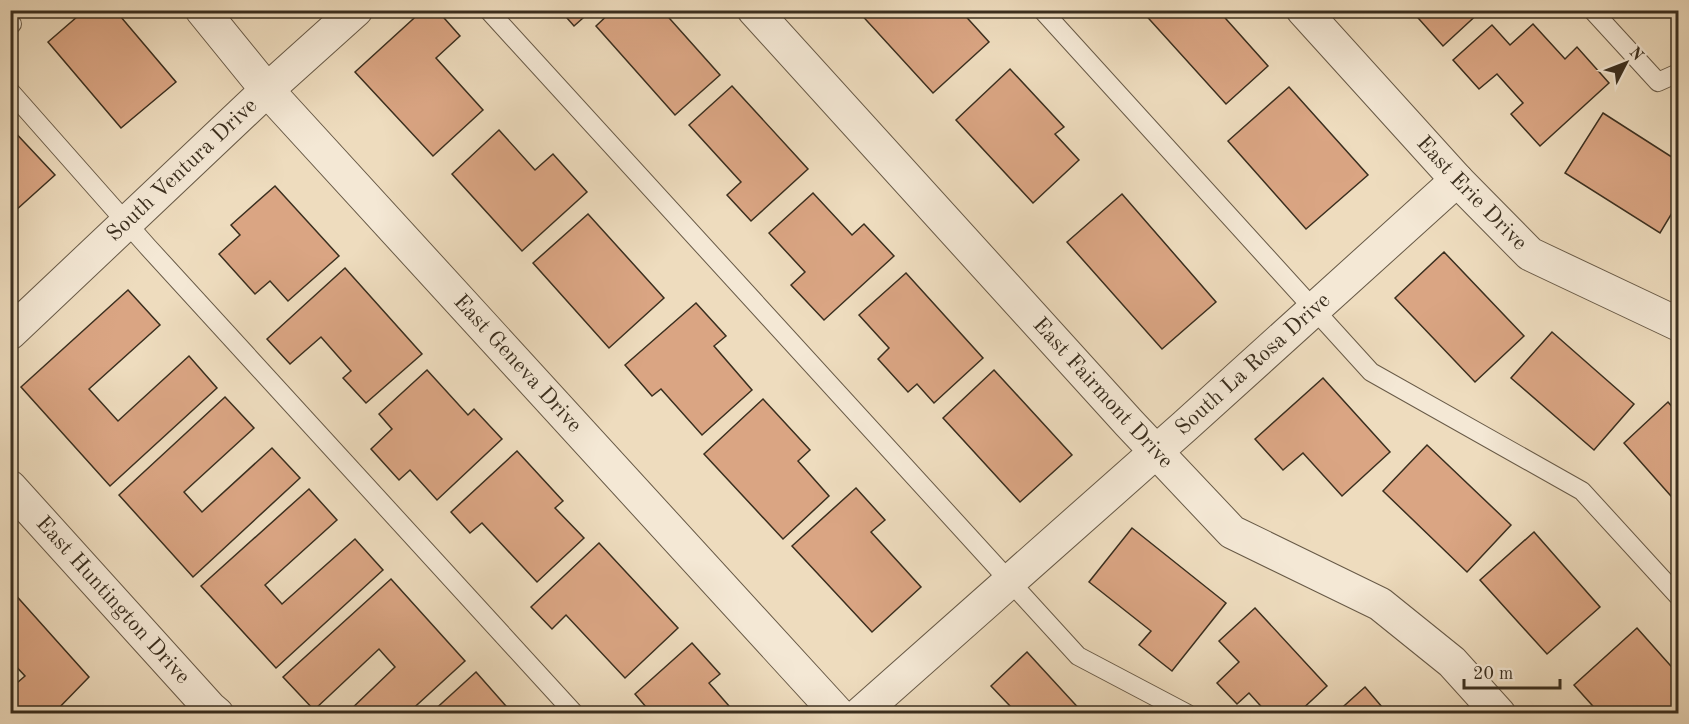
<svg xmlns="http://www.w3.org/2000/svg" width="1689" height="724" viewBox="0 0 1689 724" font-family="'Old Standard TT',serif">
  <style>
    .building { fill: #daa583; stroke: #3b2f1f; stroke-width: 1.5 }
    .lines { fill: none; stroke-linecap: round; stroke-linejoin: round }
    .service-casing { stroke: #685a47; stroke-width: 20 }
    .minor-casing { stroke: #685a47; stroke-width: 35 }
    .service { stroke: #f4e8d5; stroke-width: 18 }
    .minor { stroke: #f4e8d5; stroke-width: 33 }
    .labels { text-anchor: middle; dominant-baseline: central; stroke-width: 5; stroke-linejoin: round; paint-order: stroke }
    .street-label { font-size: 22px; fill: #3b2f1f; stroke: #f4e8d5 }
  </style>
  <rect width="100%" height="100%" fill="#eedcbe"/>
  <filter id="stains"><feTurbulence type="fractalNoise" baseFrequency=".00333" numOctaves="4"/><feColorMatrix values="0 0 0 0 .2 0 0 0 0 .09 0 0 0 0 .02 0 0 0 .5 -.17"/></filter>
  <radialGradient id="worn" r=".72"><stop offset=".6" stop-color="#630" stop-opacity="0"/><stop offset="1" stop-color="#630" stop-opacity=".3"/></radialGradient>
  <!-- building -->
  <g class="building">
    <polygon points="85,10 115,10 176,82 121,128 48,42"/>
    <polygon points="423,10 437,10 460,36 436,58 483,110 433,156 355,72"/>
    <polygon points="560,10 592,10 574,26"/>
    <polygon points="613,10 662,10 720,75 675,115 596,26"/>
    <polygon points="857,10 960,10 989,42 933,93"/>
    <polygon points="1141,10 1218,10 1268,66 1226,104"/>
    <polygon points="1411,10 1482,10 1443,46"/>
    <polygon points="1533,24 1565,59 1577,47 1609,83 1540,146 1511,114 1523,103 1497,74 1479,89 1453,60 1492,25 1510,45"/>
    <polygon points="1010,69 1064,127 1055,134 1079,160 1033,203 956,120"/>
    <polygon points="732,86 808,169 751,221 727,195 741,182 689,125"/>
    <polygon points="1289,87 1368,175 1306,229 1228,141"/>
    <polygon points="1603,113 1678,161 1678,203 1660,233 1565,173"/>
    <polygon points="10,127 55,175 15,211 10,206"/>
    <polygon points="499,130 535,170 553,154 587,192 522,251 452,174"/>
    <polygon points="275,186 339,256 288,301 270,281 255,294 219,254 240,235 231,225"/>
    <polygon points="813,193 852,235 864,224 894,256 824,320 791,285 805,272 769,233"/>
    <polygon points="1122,194 1216,302 1162,349 1067,242"/>
    <polygon points="588,214 664,298 609,348 533,263"/>
    <polygon points="1444,252 1524,336 1475,382 1395,298"/>
    <polygon points="345,268 422,354 366,403 343,378 351,371 321,337 290,364 267,339"/>
    <polygon points="906,273 983,358 934,403 917,384 908,392 878,359 889,348 859,315"/>
    <polygon points="128,290 160,325 89,389 118,421 189,356 217,388 110,486 21,387"/>
    <polygon points="696,303 726,336 714,346 752,390 702,435 661,389 652,396 625,365"/>
    <polygon points="1552,332 1634,404 1594,450 1511,378"/>
    <polygon points="427,370 468,415 474,409 502,439 437,500 410,470 399,480 371,449 392,429 379,414"/>
    <polygon points="994,370 1072,455 1020,502 943,418"/>
    <polygon points="1323,378 1390,452 1342,496 1303,453 1283,470 1255,439"/>
    <polygon points="225,397 254,428 184,492 202,512 272,448 300,478 193,577 119,495"/>
    <polygon points="763,399 810,450 798,461 829,496 783,539 704,454"/>
    <polygon points="1668,402 1678,414 1678,504 1624,443"/>
    <polygon points="1427,445 1511,525 1467,572 1383,491"/>
    <polygon points="517,451 563,501 555,508 584,538 537,582 482,523 470,533 451,512"/>
    <polygon points="856,488 885,520 871,532 921,587 872,632 792,546"/>
    <polygon points="309,489 337,520 265,585 282,604 355,539 383,570 276,668 201,586"/>
    <polygon points="1132,528 1226,603 1172,671 1139,645 1151,631 1089,582"/>
    <polygon points="1534,532 1600,607 1547,654 1480,580"/>
    <polygon points="599,543 678,628 625,678 566,615 552,629 531,607"/>
    <polygon points="391,579 465,661 407,714 346,714 395,667 379,649 314,710 283,677"/>
    <polygon points="12,591 89,677 53,714 10,714 10,689 25,676 10,660 10,592"/>
    <polygon points="1255,608 1327,686 1297,714 1268,714 1249,693 1237,704 1217,683 1239,662 1219,641"/>
    <polygon points="1637,628 1678,674 1678,714 1625,714 1619,707 1612,714 1600,714 1574,685"/>
    <polygon points="692,643 720,674 709,683 736,714 652,714 635,694"/>
    <polygon points="1027,652 1084,714 1002,714 1010,706 991,686"/>
    <polygon points="476,672 513,714 430,714"/>
    <polygon points="1365,687 1388,714 1335,714"/>
  </g>
  <g class="lines">
    <defs>
      <g id="service">
        <polyline points="488,10 1078,656 1188,714"/>
        <polyline points="1042,10 1371,372 1582,491 1678,596"/>
        <polyline points="1592,10 1658,82 1678,73"/>
        <polyline points="10,22 12,24 10,26"/>
        <polyline points="10,91 147,246 575,714"/>
      </g>
      <g id="minor">
        <path id="s1" d="M202 10 267 90 838 714"/>
        <path id="s2" d="M754 10 1129 423 1232 532 1380 604 1452 662 1499 714"/>
        <path id="s3" d="M1303 10 1457 180 1530 254 1678 324"/>
        <path id="s4" d="M10 333 267 90 356 10"/>
        <path id="s5" d="M10 487 210 708 217 714"/>
        <path id="s6" d="M860 714 1185 426 1457 180"/>
      </g>
    </defs>
    <!-- service casing -->
    <use href="#service" class="service-casing"/>
    <!-- minor casing -->
    <use href="#minor" class="minor-casing"/>
    <!-- service -->
    <use href="#service" class="service"/>
    <!-- minor -->
    <use href="#minor" class="minor"/>
  </g>
  <g class="labels">
    <!-- street labels -->
    <g class="street-label">
      <text stroke="none"><textPath href="#s4" startOffset="237">South Ventura Drive</textPath></text>
      <text stroke="none"><textPath href="#s3" startOffset="249">East Erie Drive</textPath></text>
      <text stroke="none"><textPath href="#s1" startOffset="474">East Geneva Drive</textPath></text>
      <text stroke="none"><textPath href="#s6" startOffset="526">South La Rosa Drive</textPath></text>
      <text stroke="none"><textPath href="#s2" startOffset="518">East Fairmont Drive</textPath></text>
      <text stroke="none"><textPath href="#s5" startOffset="153">East Huntington Drive</textPath></text>
    </g>
  </g>
  <!-- margin -->
  <rect width="1689" height="724" fill="none" stroke="#eedcbe" stroke-width="36"/>
  <rect x="12" y="12" width="1665" height="700" fill="none" stroke="#3b2f1f" stroke-width="3"/>
  <rect x="18" y="18" width="1653" height="688" fill="none" stroke="#3b2f1f" stroke-width="1.5"/>
  <!-- north arrow -->
  <g transform="translate(1626 63) rotate(48)" stroke="#f4e8d5" stroke-width="4.5" paint-order="stroke">
  <path d="M0-4.5L10 22L0 15L-10 22Z" fill="#3b2f1f"/>
  <text y="-9" font-size="16" font-weight="bold" text-anchor="middle" fill="#3b2f1f">N</text>
  </g>
  <!-- scale -->
  <path d="M1464 679v9h96v-9" fill="none" stroke="#3b2f1f" stroke-width="3"/>
  <text x="1473" y="679" font-size="18" fill="#3b2f1f" stroke="#f4e8d5" stroke-width="4.5" paint-order="stroke">20 m</text>
  <rect width="100%" height="100%" filter="url(#stains)"/>
  <rect width="100%" height="100%" fill="url(#worn)"/>
</svg>
